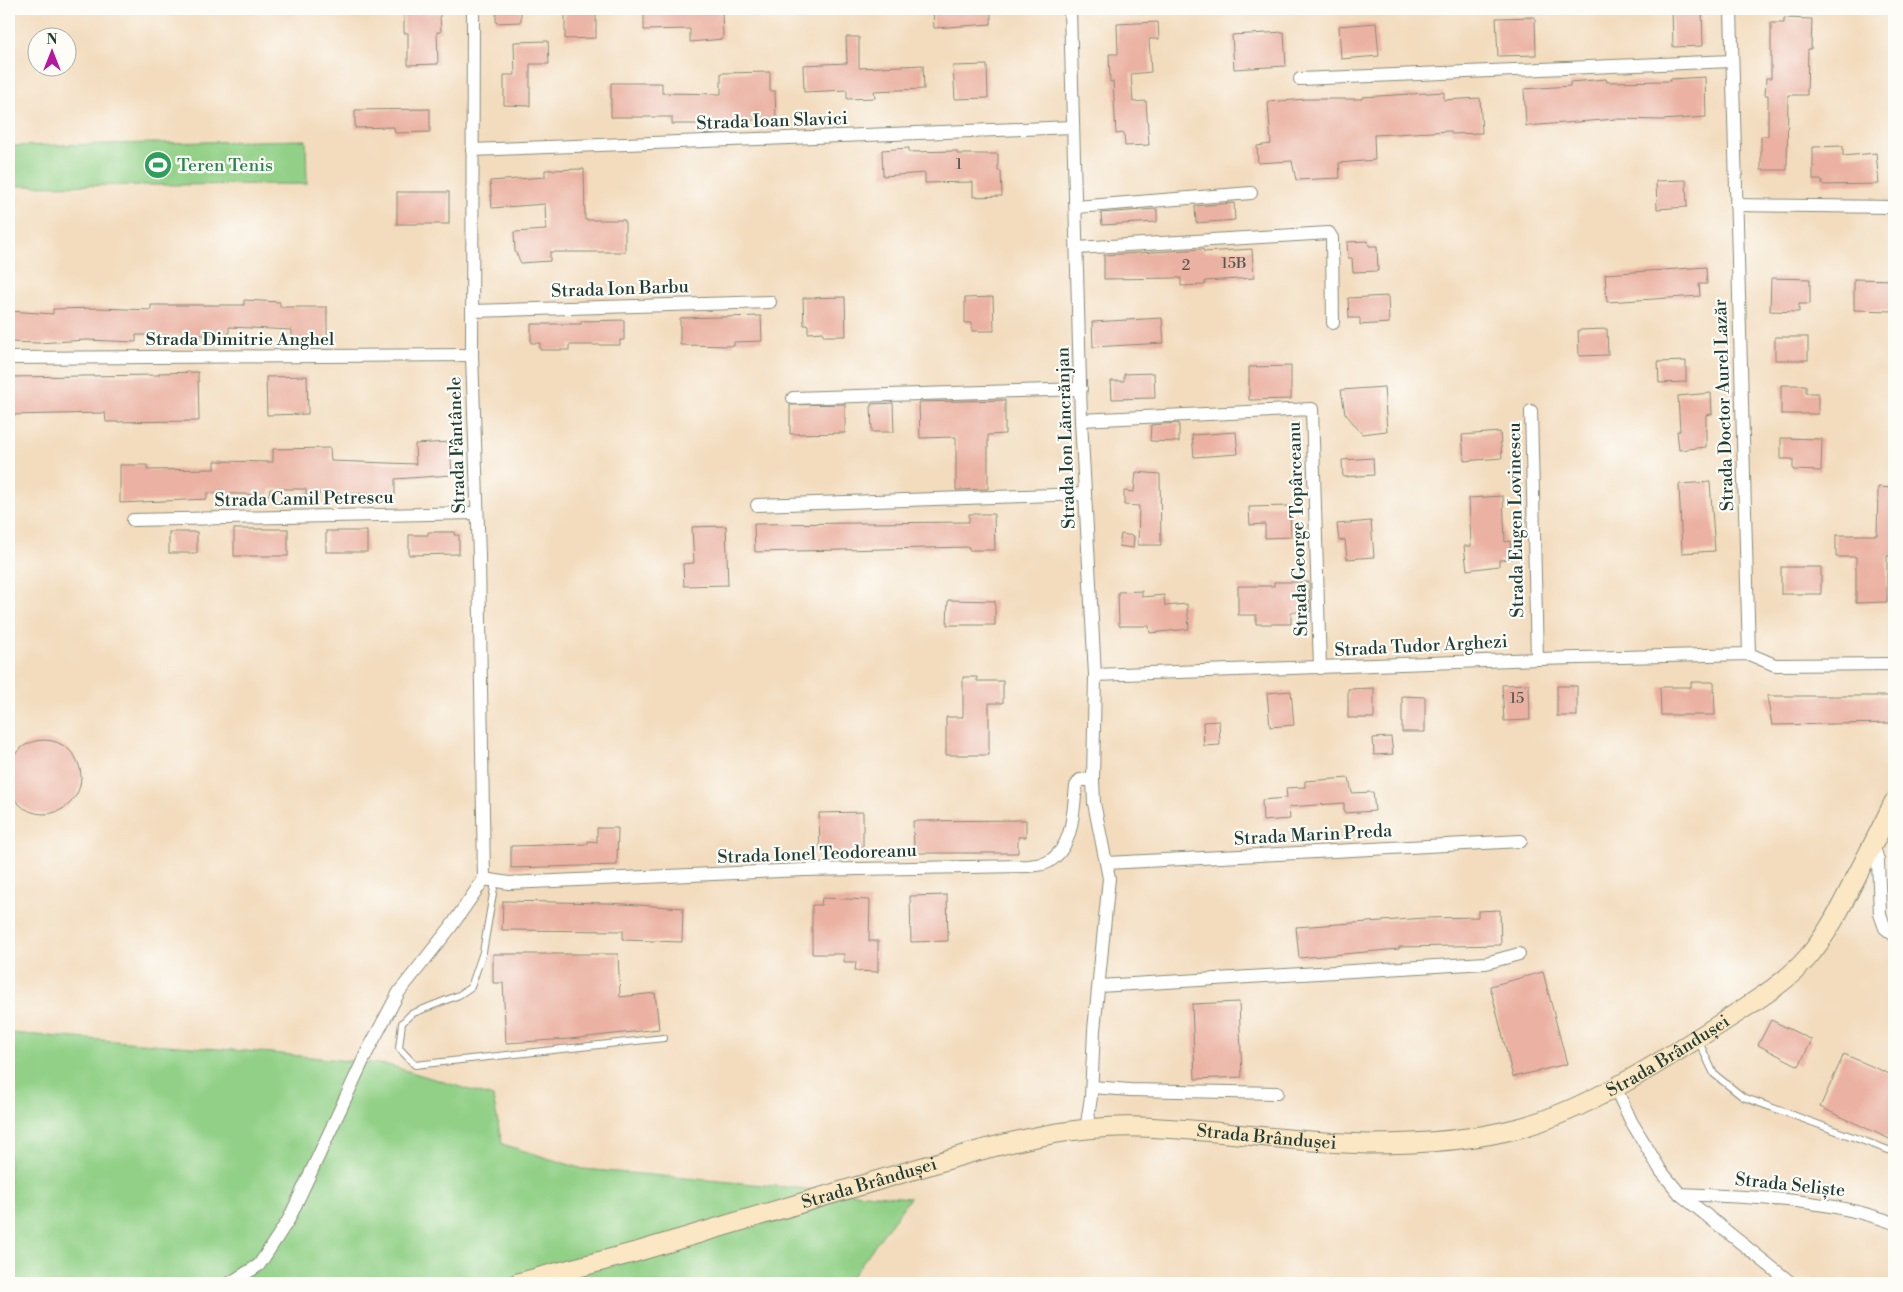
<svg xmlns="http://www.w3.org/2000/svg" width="1903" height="1292" viewBox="0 0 1903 1292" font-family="'Libre Bodoni',serif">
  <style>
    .green { fill: #91d086; stroke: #58865d }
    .building { fill: #ebb2a3 }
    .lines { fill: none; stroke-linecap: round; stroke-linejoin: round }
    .lane-casing { stroke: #898c79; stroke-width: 8 }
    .street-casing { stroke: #898c79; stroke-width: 14 }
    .secondary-casing { stroke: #898c79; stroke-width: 21 }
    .path { stroke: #898c79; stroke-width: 3; stroke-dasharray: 4 4; stroke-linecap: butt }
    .lane { stroke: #fff; stroke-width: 6 }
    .street { stroke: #fff; stroke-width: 12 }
    .secondary { stroke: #fbe7c3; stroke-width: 19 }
    .labels { text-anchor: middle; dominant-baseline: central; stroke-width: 4.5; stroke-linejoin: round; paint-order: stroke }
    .number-label { font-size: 15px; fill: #525a50 }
    .street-label { font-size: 18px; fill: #1f3d34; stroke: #fdfcf7 }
    .leisure-label { font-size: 18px; fill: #27864d; stroke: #fdfcf7; text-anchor: start }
  </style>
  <rect width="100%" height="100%" fill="#fdfcf7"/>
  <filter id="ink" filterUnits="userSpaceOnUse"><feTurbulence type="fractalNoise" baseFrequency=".02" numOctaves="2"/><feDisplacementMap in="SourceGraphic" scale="10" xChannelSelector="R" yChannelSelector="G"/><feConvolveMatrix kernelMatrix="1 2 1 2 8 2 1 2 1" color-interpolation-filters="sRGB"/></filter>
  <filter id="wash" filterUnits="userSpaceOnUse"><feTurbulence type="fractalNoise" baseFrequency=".0096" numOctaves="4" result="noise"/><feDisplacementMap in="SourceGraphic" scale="20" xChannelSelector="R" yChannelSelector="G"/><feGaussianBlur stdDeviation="1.12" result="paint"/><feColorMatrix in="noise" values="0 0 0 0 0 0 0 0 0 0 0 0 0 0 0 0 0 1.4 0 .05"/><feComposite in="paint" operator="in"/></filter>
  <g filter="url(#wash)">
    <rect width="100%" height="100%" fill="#f3dcbe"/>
    <!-- green -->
    <g class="green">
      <polygon points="306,140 307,184 9,186 9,146"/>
      <polygon points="9,1033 272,1053 388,1065 493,1097 502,1144 583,1169 910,1198 847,1283 9,1283"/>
    </g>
    <g id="blocks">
      <!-- building -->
      <g class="building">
        <polygon points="496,9 521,9 521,22 496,23"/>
        <polygon points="565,9 596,9 596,38 565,39"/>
        <polygon points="644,9 722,9 723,39 690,42 690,29 644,30"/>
        <polygon points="933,9 991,9 991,24 934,28"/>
        <polygon points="1672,9 1702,9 1703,46 1673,47"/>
        <polygon points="440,13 441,32 437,32 438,64 408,65 408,33 404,33 404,14"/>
        <polygon points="1535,17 1536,55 1498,56 1496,18"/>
        <polygon points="1784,18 1812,19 1811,49 1808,49 1807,95 1788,95 1787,170 1761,170 1761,136 1768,136 1768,95 1765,95 1766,78 1771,78 1771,23 1784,23"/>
        <polygon points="1158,22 1159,39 1149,39 1151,72 1131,74 1133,102 1146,101 1149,145 1125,146 1124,133 1116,134 1113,81 1110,82 1109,54 1118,54 1117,24"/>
        <polygon points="1376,23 1379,56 1341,59 1339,26"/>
        <polygon points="1284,32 1286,66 1234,69 1232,35"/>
        <polygon points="846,37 859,37 859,68 923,65 924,89 874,91 875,98 847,99 847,90 804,92 803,65 847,63"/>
        <polygon points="548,41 549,64 530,64 530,106 504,105 504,75 515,75 514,42"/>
        <polygon points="987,65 988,98 955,99 953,66"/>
        <polygon points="770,72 770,91 775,91 776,119 706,122 706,124 672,124 672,117 611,117 611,83 662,83 662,93 721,94 721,73"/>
        <polygon points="1705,77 1706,117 1662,120 1616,119 1526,126 1524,89 1570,86 1570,82 1606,79 1607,82 1671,81 1670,79"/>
        <polygon points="1444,92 1444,100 1480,98 1482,133 1451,134 1451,131 1374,135 1375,160 1339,163 1340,178 1296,180 1292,161 1258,163 1257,146 1271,144 1268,102 1306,99 1362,99 1362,97"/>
        <polygon points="430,109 430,132 395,133 394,127 355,128 355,110"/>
        <polygon points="1843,146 1843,156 1876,153 1879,184 1822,185 1822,180 1813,180 1813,147"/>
        <polygon points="909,148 909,152 957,151 957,154 998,154 998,171 1001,171 1002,196 973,197 973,182 925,183 925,173 883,176 882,150"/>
        <polygon points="584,169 585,220 625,220 625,252 550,252 550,261 521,263 515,251 514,232 546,230 545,204 492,208 490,181 545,177 545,170"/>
        <polygon points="1686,180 1687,207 1657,209 1656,181"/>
        <rect x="397" y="192" width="52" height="32"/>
        <polygon points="1234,203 1235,220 1196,223 1195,206"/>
        <polygon points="1157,209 1157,222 1102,225 1101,213"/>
        <polygon points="1368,241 1369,246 1377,246 1378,271 1353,272 1352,258 1348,258 1347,242"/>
        <polygon points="1203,249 1204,252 1252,249 1254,278 1205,281 1205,285 1181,286 1181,278 1104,279 1104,255"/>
        <polygon points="1706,267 1707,284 1699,284 1700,296 1607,302 1605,274"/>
        <polygon points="1771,278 1810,279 1810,304 1799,304 1799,312 1770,311"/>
        <polygon points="1854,279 1894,280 1894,311 1854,310"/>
        <polygon points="1388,296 1389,323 1360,325 1360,318 1349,318 1348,298"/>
        <polygon points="845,297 846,336 823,336 823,332 808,333 808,325 804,325 803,298"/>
        <polygon points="993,297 994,331 972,331 972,323 965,323 965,298"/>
        <polygon points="244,300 280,302 280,307 327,307 327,340 292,340 292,330 229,327 229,335 136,335 136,342 87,340 38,343 9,342 9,311 53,314 53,309 100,308 151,310 151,305 244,305"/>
        <polygon points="761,316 762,341 734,342 734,346 680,345 680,318"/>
        <polygon points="1162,318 1164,343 1093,347 1092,322"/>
        <polygon points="624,320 624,340 620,340 620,345 569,345 569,350 540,350 540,343 531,343 531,324 581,324 581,321"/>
        <polygon points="1607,329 1608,355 1579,356 1578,330"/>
        <rect x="1775" y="337" width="33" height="23"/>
        <polygon points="1686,361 1686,382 1659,383 1658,362"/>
        <polygon points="1291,366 1291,399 1249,400 1249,367"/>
        <polygon points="198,372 199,421 106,422 105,413 9,415 9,377 159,375 159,373"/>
        <polygon points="1154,373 1155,398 1112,399 1111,381 1124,381 1124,374"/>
        <polygon points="307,376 308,414 267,415 266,377"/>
        <polygon points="1781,385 1806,385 1806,393 1818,393 1818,414 1781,414"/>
        <polygon points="1384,387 1387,431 1362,434 1345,413 1341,390"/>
        <polygon points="1711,393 1712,414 1706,415 1706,447 1679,450 1677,431 1680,431 1678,396"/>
        <polygon points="1005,400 1005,434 988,435 988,489 956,490 956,437 920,438 919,402"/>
        <polygon points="893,403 894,432 872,432 871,404"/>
        <polygon points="845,404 845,433 790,434 790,405"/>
        <polygon points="1179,423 1179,442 1150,441 1151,425"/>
        <polygon points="1236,432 1238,454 1194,457 1192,435"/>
        <polygon points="1500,432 1502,458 1464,461 1462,435"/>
        <polygon points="1781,438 1822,439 1821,471 1793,470 1793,459 1781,459"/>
        <polygon points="450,442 452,475 395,479 395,495 332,493 306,495 306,489 270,489 269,495 207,493 207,499 120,503 120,465 147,465 147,470 215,469 215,461 273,462 273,449 330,448 331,461 416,464 415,444"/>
        <polygon points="1373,458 1374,475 1343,477 1342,460"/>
        <polygon points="1136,472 1160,474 1161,545 1138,545 1139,506 1124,505 1124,491 1134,492"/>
        <polygon points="1710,482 1715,551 1682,553 1679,484"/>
        <polygon points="1878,487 1894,488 1894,556 1887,556 1887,602 1856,603 1856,557 1836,557 1836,535 1877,535"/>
        <polygon points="1503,496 1505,542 1510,541 1512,559 1499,560 1499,566 1467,570 1464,546 1471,546 1469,498"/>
        <polygon points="1290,506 1291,537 1265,538 1265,524 1250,525 1249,507"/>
        <polygon points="969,514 994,514 995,550 969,550 969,547 755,552 754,524 969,522"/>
        <polygon points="1371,521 1374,557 1347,559 1345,540 1339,541 1337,524"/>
        <polygon points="726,526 728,585 684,586 683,564 694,563 692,527"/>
        <rect x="234" y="529" width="54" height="27"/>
        <rect x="326" y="531" width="41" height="21"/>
        <rect x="169" y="532" width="28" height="21"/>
        <polygon points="428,532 455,532 454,535 459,535 459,554 409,555 409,535 428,535"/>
        <polygon points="1121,534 1134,536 1133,548 1119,546"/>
        <rect x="1781" y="567" width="40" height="27"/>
        <polygon points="1274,582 1309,582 1310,612 1291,612 1291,624 1256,624 1256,615 1238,615 1238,586 1274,586"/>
        <polygon points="1142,591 1142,597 1164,595 1165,606 1187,604 1189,629 1150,633 1149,626 1119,626 1118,592"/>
        <polygon points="948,600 995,601 995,625 947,625"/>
        <polygon points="963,677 977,677 977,681 1003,681 1003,703 989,703 989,755 946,755 946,717 963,717"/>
        <polygon points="1691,682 1714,682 1715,715 1661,715 1660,687 1691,687"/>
        <polygon points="1529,684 1530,720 1504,721 1502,685"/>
        <rect x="1557" y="686" width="20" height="30"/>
        <polygon points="1374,688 1374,718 1348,718 1348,689"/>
        <polygon points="1291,691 1294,725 1270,727 1267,693"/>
        <polygon points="1402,696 1425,697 1425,732 1402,732"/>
        <polygon points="1767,696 1894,696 1894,723 1772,725"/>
        <polygon points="1219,721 1220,745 1204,746 1203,722"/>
        <polygon points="1391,737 1393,754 1374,755 1373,738"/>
        <circle cx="44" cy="777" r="37"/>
        <polygon points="1349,778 1352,793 1373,792 1375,811 1344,813 1344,803 1289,807 1290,819 1263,821 1262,800 1287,798 1286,788 1305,787 1305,781"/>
        <polygon points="863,812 863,851 820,851 819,813"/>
        <polygon points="1026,820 1026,837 1018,837 1018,853 914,853 913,821"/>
        <polygon points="597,828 618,828 617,865 511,868 511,846 588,844 588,841 597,842"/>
        <polygon points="947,895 948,941 911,942 910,896"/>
        <polygon points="822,898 870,900 869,941 878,941 878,972 855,971 856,962 844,962 844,954 812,954 812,905 821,905"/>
        <polygon points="503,901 608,903 683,908 682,942 623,940 623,931 502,930"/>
        <polygon points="1500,910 1501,945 1399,947 1399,949 1299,958 1296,927 1425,918 1478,917 1478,911"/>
        <polygon points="493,954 618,954 620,997 655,993 659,1029 570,1039 506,1043 503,983 493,983"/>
        <polygon points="1543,972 1567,1064 1513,1077 1490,986"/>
        <polygon points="1239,1002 1242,1077 1195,1079 1192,1004"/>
        <polygon points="1771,1020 1812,1040 1799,1066 1758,1045"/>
        <polygon points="1844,1054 1894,1076 1894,1141 1820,1107"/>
      </g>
    </g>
  </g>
  <g filter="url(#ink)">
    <use href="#blocks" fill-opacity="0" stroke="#898c79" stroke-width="1"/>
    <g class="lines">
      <defs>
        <g id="lane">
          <polyline points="495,882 483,952 471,987 459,995 411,1014 402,1023 399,1048 415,1065 664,1038"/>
          <polyline points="1698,1040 1714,1074 1743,1097 1894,1152"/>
        </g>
        <g id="street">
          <polyline points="473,9 472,355 479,556 484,879"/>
          <polyline points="1070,9 1081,420 1095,675 1093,780 1094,803 1109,878 1094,1030 1091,1097 1086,1130"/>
          <polyline points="1731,9 1749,654"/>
          <polyline points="1300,79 1732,61"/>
          <polyline points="472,150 1073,127"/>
          <polyline points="1736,205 1894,207"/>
          <polyline points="1076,207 1251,193"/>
          <polyline points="1077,248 1329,233 1332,238 1333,323"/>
          <polyline points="472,311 770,302"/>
          <polyline points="9,358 472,355"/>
          <polyline points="793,398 1081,389"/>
          <polyline points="1531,411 1537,659"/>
          <polyline points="1081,420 1312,409 1320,668"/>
          <polyline points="757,505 1085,494"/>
          <polyline points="133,520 476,513"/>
          <polyline points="1095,675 1537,659 1749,654 1775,665 1894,664"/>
          <polyline points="1873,844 1878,860 1880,914 1885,928 1894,935"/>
          <polyline points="1107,863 1521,841"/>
          <path d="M484 879 509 883 804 870 1029 866C1034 865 1043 865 1048 862 1074 847 1073 811 1076 786L1080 780H1093"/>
          <polyline points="1099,986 1486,963 1519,954"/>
          <polyline points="1092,1087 1130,1090 1277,1093"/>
          <polyline points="1615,1087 1631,1121 1661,1171 1680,1194 1791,1283"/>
          <path d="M1680 1194C1753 1197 1825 1198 1894 1223"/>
          <polyline points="230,1283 259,1265 289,1219 367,1052 399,992 450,928 484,879"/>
        </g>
        <g id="secondary">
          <path id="s1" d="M518 1283 636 1252 970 1153C1025 1138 1082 1125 1139 1127 1216 1129 1293 1143 1370 1144 1420 1144 1470 1141 1519 1128 1587 1110 1664 1060 1723 1022 1753 1002 1785 984 1808 957 1827 935 1840 909 1853 883 1867 856 1881 829 1894 802"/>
        </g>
      </defs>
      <!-- lane casing -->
      <use href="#lane" class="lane-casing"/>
      <!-- street casing -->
      <use href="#street" class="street-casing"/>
      <!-- secondary casing -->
      <use href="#secondary" class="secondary-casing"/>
      <!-- path -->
      <polyline class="path" points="475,1283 504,1278"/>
      <!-- lane -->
      <use href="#lane" class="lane"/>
      <!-- street -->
      <use href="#street" class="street"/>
      <!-- secondary -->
      <use href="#secondary" class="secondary"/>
    </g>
  </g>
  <!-- icons -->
  <defs>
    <symbol id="stadium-disc" viewBox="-11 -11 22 22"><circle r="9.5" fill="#2e9e5b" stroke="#fdfcf7"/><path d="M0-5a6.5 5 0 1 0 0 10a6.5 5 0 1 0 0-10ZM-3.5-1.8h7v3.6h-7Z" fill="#fff"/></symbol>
  </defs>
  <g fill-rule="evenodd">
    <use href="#stadium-disc" x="142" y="149" width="32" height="32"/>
  </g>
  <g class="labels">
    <!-- number labels -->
    <g class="number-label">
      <text x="959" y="164">1</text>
      <text x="1234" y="263">15B</text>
      <text x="1186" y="265">2</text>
      <text x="1517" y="698">15</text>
    </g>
    <!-- street labels -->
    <g class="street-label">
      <text transform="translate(772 121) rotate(-2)">Strada Ioan Slavici</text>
      <text transform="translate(620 289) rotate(-2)">Strada Ion Barbu</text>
      <text x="240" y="339">Strada Dimitrie Anghel</text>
      <text transform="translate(1724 405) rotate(-92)">Strada Doctor Aurel Lazăr</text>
      <text transform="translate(1066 438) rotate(-92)">Strada Ion Lăncrănjan</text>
      <text transform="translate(457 445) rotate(-92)">Strada Fântânele</text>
      <text transform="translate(304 499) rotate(-1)">Strada Camil Petrescu</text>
      <text transform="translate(1516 520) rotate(-91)">Strada Eugen Lovinescu</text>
      <text transform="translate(1298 529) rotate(-92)">Strada George Topârceanu</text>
      <text transform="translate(1421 646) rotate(-3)">Strada Tudor Arghezi</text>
      <text transform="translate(1313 835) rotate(-3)">Strada Marin Preda</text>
      <text transform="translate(817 854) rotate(-2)">Strada Ionel Teodoreanu</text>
      <text stroke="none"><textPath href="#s1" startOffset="1190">Strada Brândușei</textPath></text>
      <text stroke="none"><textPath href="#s1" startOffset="770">Strada Brândușei</textPath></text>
      <text stroke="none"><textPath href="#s1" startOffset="365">Strada Brândușei</textPath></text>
      <text transform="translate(1790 1185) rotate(6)">Strada Seliște</text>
    </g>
    <!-- leisure labels -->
    <g class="leisure-label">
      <text x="177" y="165">Teren Tenis</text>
    </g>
  </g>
  <!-- margin -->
  <rect width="1903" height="1292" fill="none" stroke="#fdfcf7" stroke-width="30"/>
  <!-- north arrow -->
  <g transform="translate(52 52)"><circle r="24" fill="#fdfcf7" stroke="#a4b0a9"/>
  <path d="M0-4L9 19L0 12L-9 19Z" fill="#b5179e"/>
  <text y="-8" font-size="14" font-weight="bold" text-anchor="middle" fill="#1f3d34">N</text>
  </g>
</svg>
